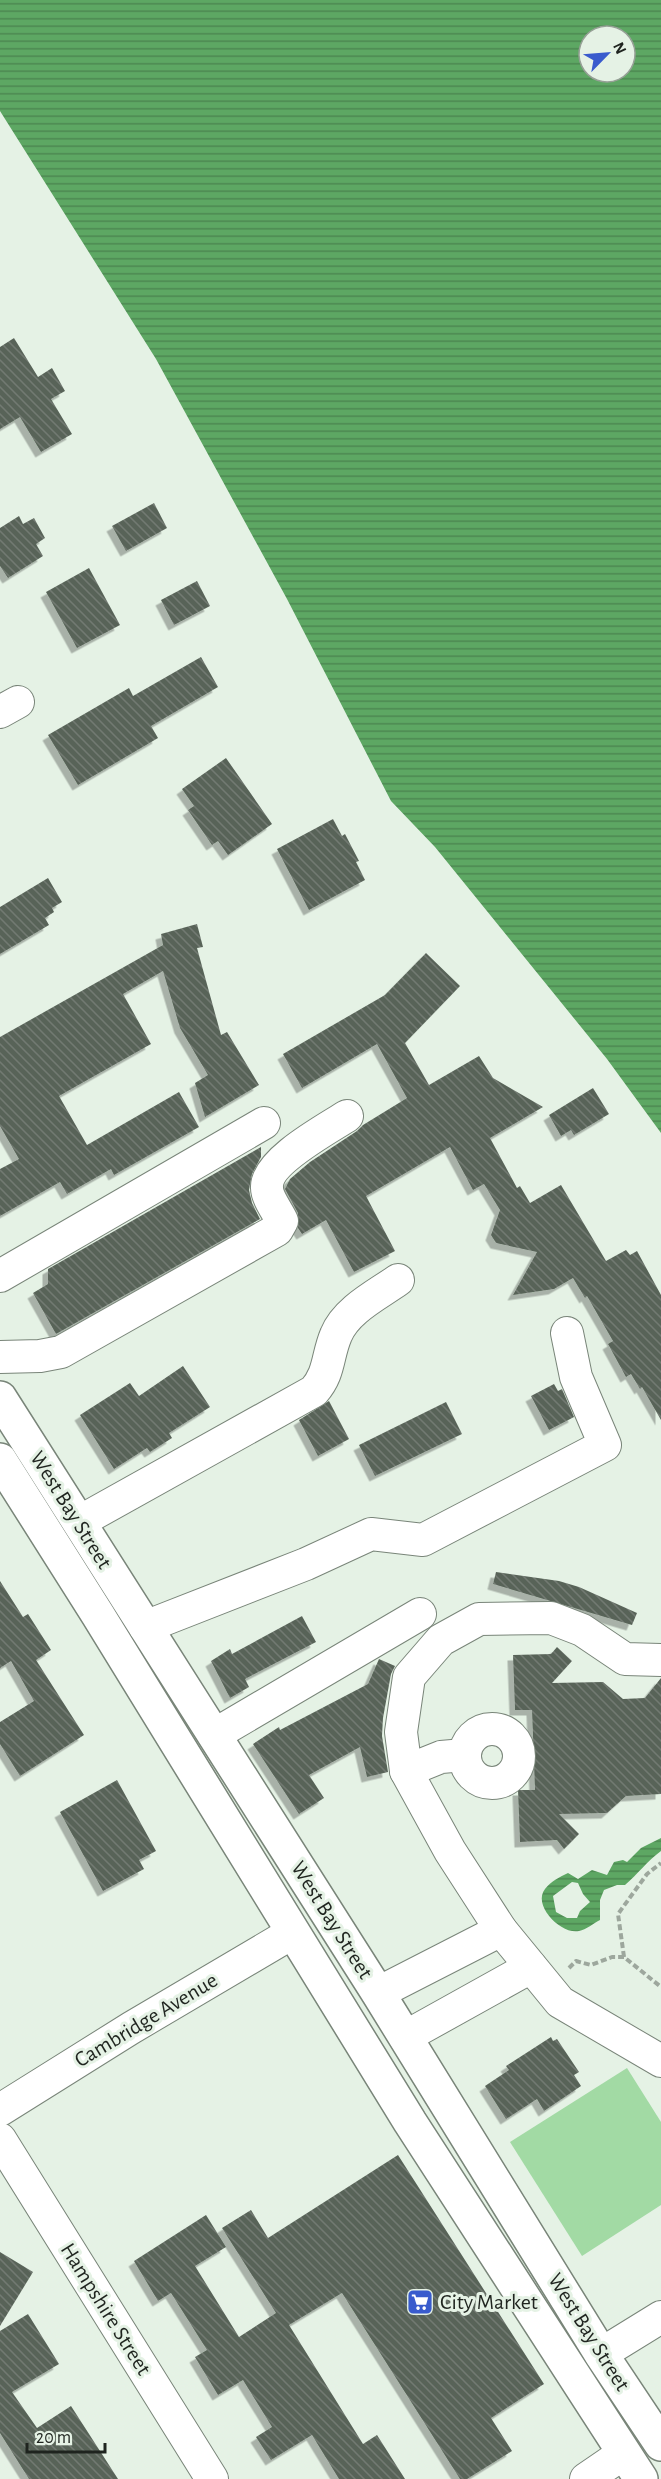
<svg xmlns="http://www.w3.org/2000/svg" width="661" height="2479" viewBox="0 0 661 2479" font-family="'Alegreya Sans',sans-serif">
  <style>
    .garden { fill: #a2daa4 }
    .water { fill: url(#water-rules); fill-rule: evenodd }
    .building { fill: url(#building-back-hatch); filter: url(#shadow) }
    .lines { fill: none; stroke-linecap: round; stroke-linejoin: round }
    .minor-casing { stroke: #798579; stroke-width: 34 }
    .major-casing { stroke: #798579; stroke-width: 36 }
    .path { stroke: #9da79d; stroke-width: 4; stroke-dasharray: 6 3; stroke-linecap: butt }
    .minor { stroke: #fff; stroke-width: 32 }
    .major { stroke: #fff; stroke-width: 33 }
    .labels { text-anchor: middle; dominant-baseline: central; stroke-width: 6; stroke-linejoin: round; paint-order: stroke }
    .street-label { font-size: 22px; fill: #1f241f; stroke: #e5f2e5 }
    .poi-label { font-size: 22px; fill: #1f241f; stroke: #e5f2e5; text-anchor: start }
  </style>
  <defs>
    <pattern id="water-rules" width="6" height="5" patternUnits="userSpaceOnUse" patternTransform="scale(1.5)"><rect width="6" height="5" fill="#5da763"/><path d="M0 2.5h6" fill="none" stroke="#4c8851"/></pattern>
    <pattern id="building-back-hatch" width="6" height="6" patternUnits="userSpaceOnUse" patternTransform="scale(1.5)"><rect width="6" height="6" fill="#596459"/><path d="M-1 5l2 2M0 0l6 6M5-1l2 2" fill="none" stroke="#727a72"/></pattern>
    <filter id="shadow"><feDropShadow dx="-5.5" dy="5.5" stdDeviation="0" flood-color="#0004"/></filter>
  </defs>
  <rect width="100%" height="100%" fill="#e5f2e5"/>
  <!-- garden -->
  <polygon class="garden" points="627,2068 661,2122 661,2205 582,2256 510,2142"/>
  <!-- water -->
  <g class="water">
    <path d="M0 0H661V1133L607 1059 435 847 391 801 287 599 156 359 0 111ZM589 36H625V72H589Z"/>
    <path d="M661 1838V1851C647 1861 638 1874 625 1885H617L604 1890 600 1900V1920C594 1923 586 1930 579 1931 561 1935 532 1905 545 1889 551 1881 560 1877 568 1873L578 1879 592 1870 607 1875 614 1862 623 1860 627 1862 641 1848ZM572 1882 578 1883 583 1894 590 1902 580 1911 577 1918H567L556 1912 553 1896Z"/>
  </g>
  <!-- building -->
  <g class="building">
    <polygon points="14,338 38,377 52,368 65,391 51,399 72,434 41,452 20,417 0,429 0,347"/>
    <polygon points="154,503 167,528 126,551 112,526"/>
    <polygon points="19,516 23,524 34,518 45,538 36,544 43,556 8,578 0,566 0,528"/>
    <polygon points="89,568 120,625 77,648 46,592"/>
    <polygon points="197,581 210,606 174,625 161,600"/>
    <polygon points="201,657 218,687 151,726 158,738 78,785 48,735 129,688 133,696"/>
    <polygon points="226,758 272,824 228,855 218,841 212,845 188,810 194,806 182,789"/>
    <polygon points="333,819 342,836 345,834 359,861 356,862 365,880 309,910 277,849"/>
    <polygon points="48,878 62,902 52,908 54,912 45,918 49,925 0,954 0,907"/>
    <polygon points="197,924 203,947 197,948 221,1035 227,1032 259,1085 205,1117 195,1083 208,1075 180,1028 163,971 123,994 151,1044 59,1096 87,1145 179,1092 199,1127 114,1175 111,1169 67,1194 60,1182 0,1216 0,1169 19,1159 0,1126 0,1037 163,945 161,934"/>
    <polygon points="426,953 460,986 405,1043 429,1085 479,1056 493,1078 543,1107 490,1138 517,1188 520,1186 530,1203 561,1185 606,1261 626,1250 630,1255 637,1251 661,1295 661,1420 642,1387 640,1389 631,1374 626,1377 608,1344 613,1341 587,1296 585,1298 573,1278 554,1289 513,1295 537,1252 496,1243 491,1235 500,1210 484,1184 473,1190 450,1147 366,1196 395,1251 354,1272 326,1220 302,1234 298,1228 298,1213 285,1189 290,1179 310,1162 357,1131 363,1125 407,1098 377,1044 302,1088 283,1054 385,995"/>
    <polygon points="593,1088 609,1114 574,1135 571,1130 561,1136 549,1115"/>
    <polygon points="261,1147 261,1157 252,1174 249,1190 252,1203 260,1219 56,1334 33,1293 48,1284 48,1269"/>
    <polygon points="183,1366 210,1407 169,1433 172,1438 150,1452 147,1448 114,1469 80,1415 130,1383 139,1396"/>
    <polygon points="554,1384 558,1391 562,1389 574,1417 549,1430 531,1396"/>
    <polygon points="329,1401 349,1439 318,1456 299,1420"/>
    <polygon points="446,1402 462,1434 375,1476 359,1445"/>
    <polygon points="496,1572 559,1581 579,1587 637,1613 632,1625 493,1584"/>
    <polygon points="0,1581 23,1617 28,1614 51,1650 36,1660 84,1735 20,1776 0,1744 0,1722 34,1701 11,1661 0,1668"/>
    <polygon points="302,1616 316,1642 245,1679 249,1687 230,1698 211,1661 230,1649 232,1654"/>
    <polygon points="557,1647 572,1661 552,1683 603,1682 623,1699 645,1698 661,1678 661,1794 626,1796 607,1813 559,1814 579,1834 564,1849 557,1840 520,1842 518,1790 535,1790 532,1710 515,1710 513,1655 551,1654"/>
    <polygon points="379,1659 395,1666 391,1674 383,1718 382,1736 388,1772 367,1777 360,1747 309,1775 324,1798 299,1814 253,1744 279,1727 280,1730 368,1684"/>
    <polygon points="117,1780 156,1851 139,1860 144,1869 103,1891 60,1812"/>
    <polygon points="551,2037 553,2041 557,2039 579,2072 574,2075 581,2086 544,2111 537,2099 506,2119 485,2086 509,2070 506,2066"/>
    <polygon points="398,2155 544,2384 491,2418 512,2451 467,2479 460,2479 342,2293 289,2325 363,2444 377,2435 405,2479 339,2479 312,2435 271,2460 256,2437 272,2427 243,2380 218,2395 195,2357 207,2350 171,2293 158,2301 134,2261 206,2215 226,2247 195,2266 239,2337 276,2313 222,2228 251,2210 268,2238"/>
    <polygon points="0,2252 33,2272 0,2326"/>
    <polygon points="28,2314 59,2364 12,2392 37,2428 71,2406 118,2479 29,2479 0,2433 0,2331"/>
  </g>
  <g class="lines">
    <defs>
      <g id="minor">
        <polyline points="0,712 18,702"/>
        <polyline points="0,1276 264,1123"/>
        <path d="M0 1357 40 1356 61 1352 277 1230 282 1221C278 1212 267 1198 267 1188 265 1162 327 1129 347 1116"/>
        <path d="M79 1522 314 1391C330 1373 327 1356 336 1335 346 1310 377 1295 398 1280"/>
        <polyline points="145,1627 306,1564 371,1534 423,1540 605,1445 576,1377 567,1333"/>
        <polyline points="661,1660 625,1659 582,1630 551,1618 479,1619 441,1640 409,1677 401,1732 406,1771 450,1851 501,1930 560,2002 661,2061"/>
        <circle cx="492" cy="1756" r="27"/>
        <polyline points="214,1735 420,1614"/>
        <polyline points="406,1771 441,1757 464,1755"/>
        <polyline points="378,1993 501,1930"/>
        <polyline points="405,2037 531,1967"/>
        <polyline points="0,2110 131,2028 292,1933"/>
        <polyline points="0,2139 212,2479"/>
        <polyline points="601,2354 661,2317"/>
        <polyline points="586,2479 624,2453"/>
      </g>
      <g id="major">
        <polyline points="0,1398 378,1993 601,2354 661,2444"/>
        <polyline points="0,1460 98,1615 410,2122 641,2479"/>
      </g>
    </defs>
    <!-- minor casing -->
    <use href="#minor" class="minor-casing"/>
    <!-- major casing -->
    <use href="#major" class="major-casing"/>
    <!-- path -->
    <g class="path">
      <polyline points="624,1957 618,1914 647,1874 661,1863"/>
      <polyline points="569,1968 576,1961 591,1965 612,1957 624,1957 661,1987"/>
    </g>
    <!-- minor -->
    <use href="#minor" class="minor"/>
    <!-- major -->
    <use href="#major" class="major"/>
  </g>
  <!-- icons -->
  <defs>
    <symbol id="supermarket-square" viewBox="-11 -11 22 22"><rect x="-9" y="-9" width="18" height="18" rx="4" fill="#395bcd" stroke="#e5f2e5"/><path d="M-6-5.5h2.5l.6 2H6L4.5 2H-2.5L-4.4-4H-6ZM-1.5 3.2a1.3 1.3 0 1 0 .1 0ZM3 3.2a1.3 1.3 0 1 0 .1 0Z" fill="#fff"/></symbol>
  </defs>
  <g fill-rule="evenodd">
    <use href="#supermarket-square" x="405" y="2287" width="30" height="30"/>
  </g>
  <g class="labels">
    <!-- street labels -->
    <g class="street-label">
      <text transform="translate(71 1510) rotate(58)">West Bay Street</text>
      <text transform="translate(332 1920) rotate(58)">West Bay Street</text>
      <text transform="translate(146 2020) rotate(-31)">Cambridge Avenue</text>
      <text transform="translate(106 2309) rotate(58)">Hampshire Street</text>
      <text transform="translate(589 2332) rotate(58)">West Bay Street</text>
    </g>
    <!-- poi labels -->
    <g class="poi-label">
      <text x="440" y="2302">City Market</text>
    </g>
  </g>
  <!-- north arrow -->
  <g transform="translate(607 54) rotate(65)"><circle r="28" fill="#e5f2e5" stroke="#96a096" stroke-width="1.5"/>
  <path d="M0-4.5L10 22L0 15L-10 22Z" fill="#395bcd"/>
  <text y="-9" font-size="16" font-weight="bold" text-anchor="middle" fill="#1f241f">N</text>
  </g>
  <!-- scale -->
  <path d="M27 2443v9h78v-9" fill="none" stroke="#1f241f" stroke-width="3"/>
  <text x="36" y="2443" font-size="18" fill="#1f241f" stroke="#e5f2e5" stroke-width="4.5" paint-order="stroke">20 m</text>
</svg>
